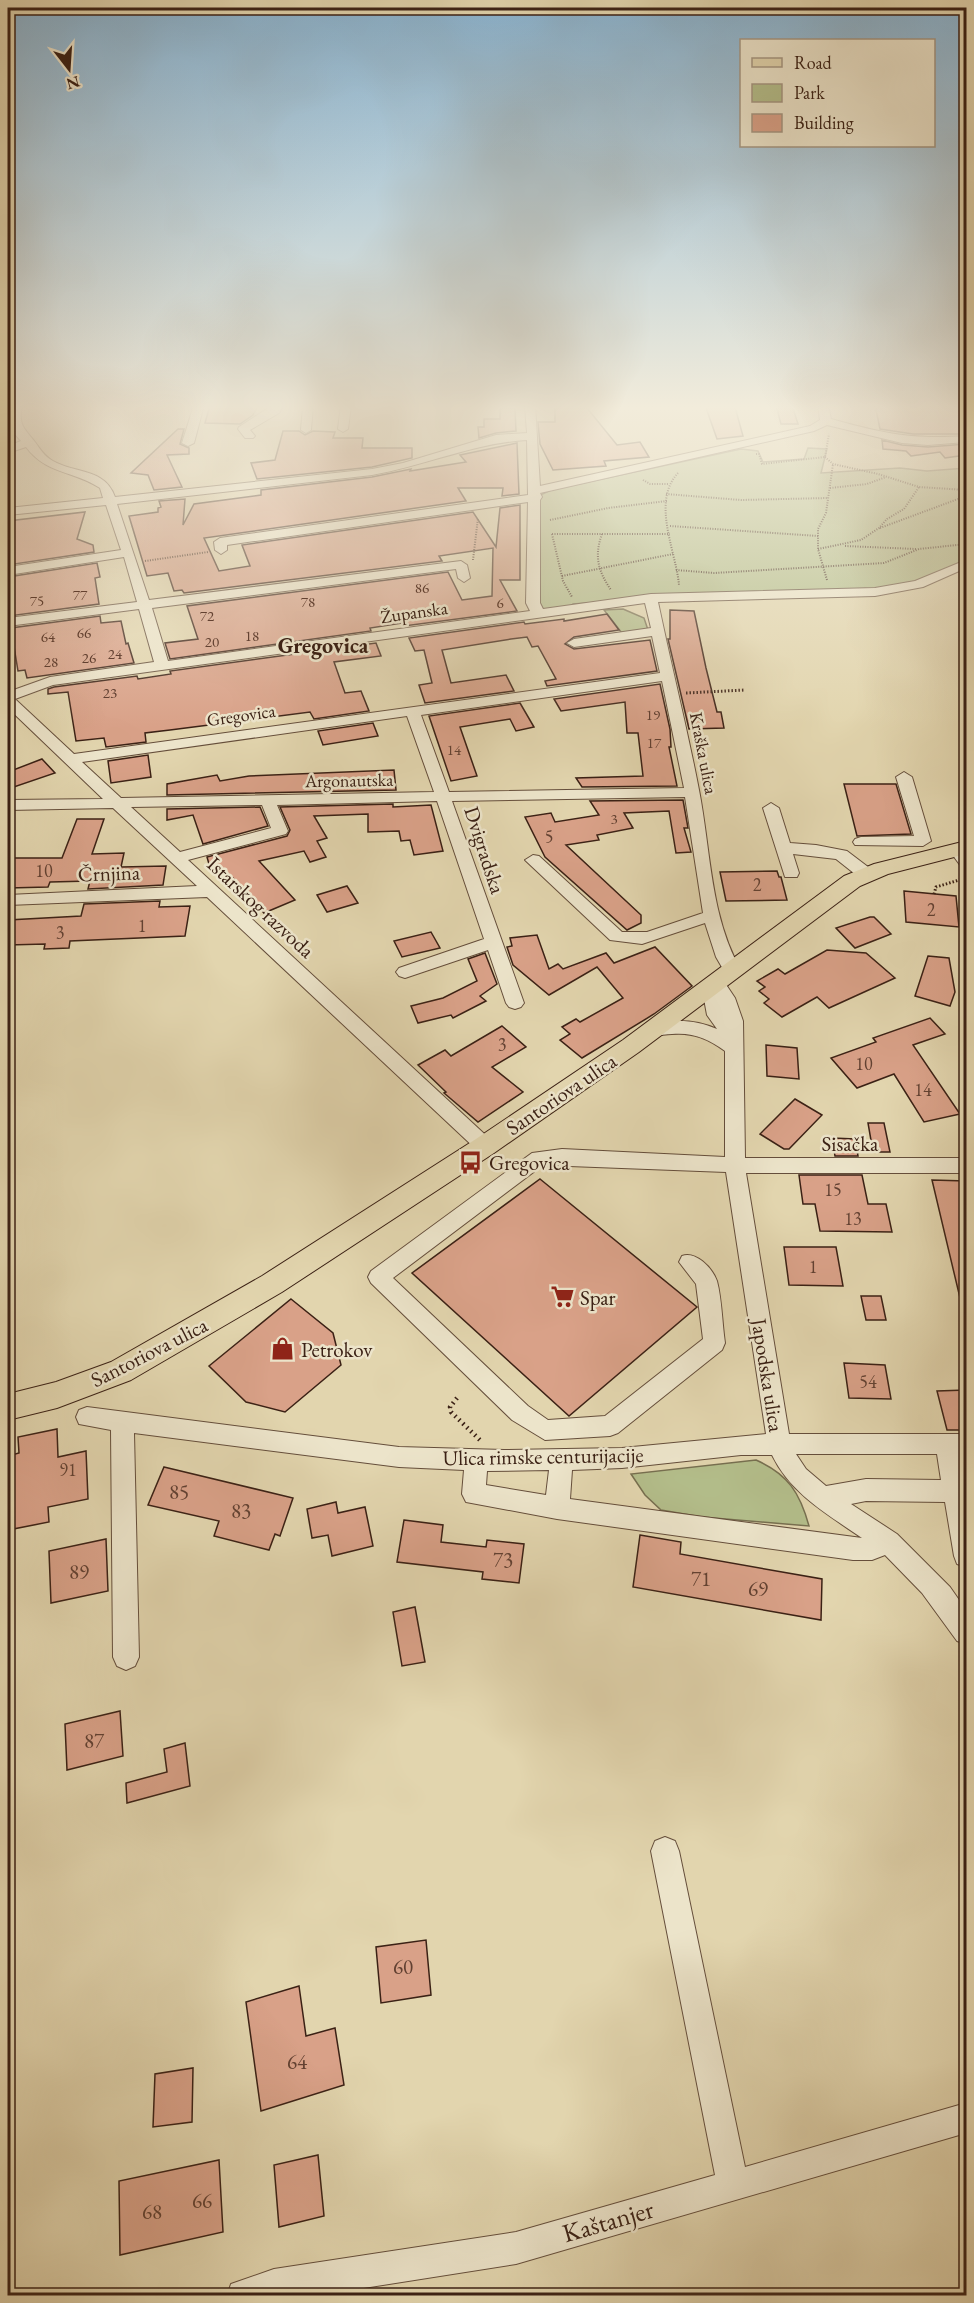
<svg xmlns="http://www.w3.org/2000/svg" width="974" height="2303" viewBox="0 0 974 2303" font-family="'EB Garamond',serif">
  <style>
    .green { fill: #b3bd8a; stroke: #776f50; stroke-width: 1.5 }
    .building { fill: #d9a188; stroke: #3b2115; stroke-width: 1.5 }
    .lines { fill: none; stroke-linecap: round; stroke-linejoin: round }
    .minor-casing { stroke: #654e3b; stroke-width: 2 }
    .major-casing { stroke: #3b2115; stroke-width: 2 }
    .path-far2 { stroke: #3b2115; stroke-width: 2; stroke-dasharray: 1 1.5; stroke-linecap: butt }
    .path-far1 { stroke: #3b2115; stroke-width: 3; stroke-dasharray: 1.5 2; stroke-linecap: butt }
    .path { stroke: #3b2115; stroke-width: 4.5; stroke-dasharray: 1.5 4; stroke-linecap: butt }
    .minor { fill: #ece4ca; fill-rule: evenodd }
    .major { fill: #e2d5ae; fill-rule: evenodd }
    .labels { text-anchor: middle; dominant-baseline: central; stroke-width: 5; stroke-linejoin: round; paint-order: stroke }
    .far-number-label { font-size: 15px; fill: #624132 }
    .far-street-label { font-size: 18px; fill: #3b2115; stroke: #ece4ca }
    .number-label { font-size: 18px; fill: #624132 }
    .street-label { font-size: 21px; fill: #3b2115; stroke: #ece4ca }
    .poi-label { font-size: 21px; fill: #3b2115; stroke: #ece4ca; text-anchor: start }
    .near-number-label { font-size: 21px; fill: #624132 }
    .far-district-label { font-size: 22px; font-weight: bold; fill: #3b2115; stroke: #ece4ca }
    .near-street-label { font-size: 26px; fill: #3b2115; stroke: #ece4ca }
  </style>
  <rect width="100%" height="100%" fill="#e2d5ae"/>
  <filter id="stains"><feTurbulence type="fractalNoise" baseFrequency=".00333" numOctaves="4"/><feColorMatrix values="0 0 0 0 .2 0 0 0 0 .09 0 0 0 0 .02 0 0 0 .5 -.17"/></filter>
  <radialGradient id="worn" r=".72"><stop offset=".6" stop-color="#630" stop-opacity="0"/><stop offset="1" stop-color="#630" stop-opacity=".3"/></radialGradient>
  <!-- green -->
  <g class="green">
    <polygon points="808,448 827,449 821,473 900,468 927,471 966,468 966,564 951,572 875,592 662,598 573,604 572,609 538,613 536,497 551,490 741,449 758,451 763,462 804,459"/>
    <polygon points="623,609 644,618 649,633 625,637 604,610"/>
    <path d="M756 1460C788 1474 800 1493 809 1526L702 1517 661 1510 645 1495 631 1474Z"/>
  </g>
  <!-- building -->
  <g class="building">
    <polygon points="210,405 258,405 253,415 240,424 205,423"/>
    <polygon points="555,405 578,405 578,408 587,408 617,445 640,442 649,457 604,461 606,466 553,470 540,444 538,422 555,422"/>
    <polygon points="705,405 735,407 743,436 717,439"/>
    <polygon points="776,405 792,405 798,424 781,424"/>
    <polygon points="875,405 966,405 966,434 913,434 880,429"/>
    <polygon points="500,408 515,408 516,431 496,433 479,438 478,427 484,427 484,419 500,419"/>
    <polygon points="178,429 184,429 180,444 189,448 189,454 167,455 182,487 154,490 148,475 131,473"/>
    <polygon points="283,431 299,431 305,435 313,431 335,432 333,438 363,438 362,448 412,448 412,458 372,467 257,479 251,463 275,460"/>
    <polygon points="882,440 902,445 928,447 966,444 966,455 945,458 940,452 911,456 906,451 883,449"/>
    <polygon points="517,443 519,494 502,496 503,488 458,488 466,501 204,538 219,571 250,566 242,545 473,512 496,547 500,508 520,505 520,580 500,580 517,611 404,626 402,623 370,628 371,631 170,659 165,643 198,639 187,606 448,572 462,600 492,596 493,548 439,556 442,561 184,593 182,590 174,591 168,573 147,576 129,516 158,512 158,508 161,507 159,501 185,499 183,525 194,504 261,495 261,490 372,477 411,469 410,471 466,462 460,455"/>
    <polygon points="85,512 77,539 93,545 94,552 8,565 8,521"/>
    <polygon points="97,563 100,577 95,578 99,604 9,616 8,577"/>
    <polygon points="670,610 694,611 706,668 717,712 721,712 724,728 689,729 668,639 670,639"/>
    <polygon points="607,614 619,630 574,637 565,644 574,649 650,640 657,671 547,686 545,681 556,679 538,646 532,647 527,637 511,639 442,650 451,683 506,675 514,691 425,703 419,685 432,683 424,650 415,651 409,638 524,622 525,624 564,619 564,621"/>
    <polygon points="100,616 101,623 121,621 126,644 128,643 134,663 27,678 25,670 18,671 11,628"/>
    <polygon points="376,643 381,656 334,662 345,693 361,691 369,711 314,719 310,712 170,730 145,733 146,742 106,747 104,738 76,741 68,692 48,694 48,689 54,687 137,676 138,679 171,674 170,671"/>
    <polygon points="660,684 670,729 671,747 669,747 677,786 582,787 576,778 643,776 638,733 627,733 625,702 561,711 554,699"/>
    <polygon points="520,703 534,727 516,731 510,719 460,727 477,776 451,781 429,716"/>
    <polygon points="373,723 378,736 323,745 318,731"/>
    <polygon points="148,755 151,777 111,783 108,761"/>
    <polygon points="42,759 55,773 8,789 8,772"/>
    <polygon points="394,770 396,790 167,795 167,784 217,775 220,781 249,776"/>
    <polygon points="844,784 896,784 911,834 857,836"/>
    <polygon points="683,800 688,828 684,828 691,852 676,853 669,811 624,813 633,828 597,835 599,840 566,845 641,915 641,923 627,930 545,857 525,817 551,813 555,822 599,815 590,801"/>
    <polygon points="393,804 393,807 431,805 443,851 414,855 410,840 401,841 399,831 368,832 368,814 314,816 327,838 317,841 326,857 310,862 304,851 259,861 295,900 264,913 232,877 226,880 209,864 207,857 287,836 290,830 280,807"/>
    <polygon points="260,807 268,826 203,844 193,815 167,820 167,809"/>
    <polygon points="77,819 104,819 92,854 124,853 121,867 166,866 163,885 88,889 90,881 50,882 48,887 8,888 8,858 62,858"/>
    <polygon points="777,871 779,877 781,877 787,900 726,901 720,872"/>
    <polygon points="347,886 358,903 327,912 317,895"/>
    <polygon points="904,891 956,896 959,927 906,922"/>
    <polygon points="160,901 159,907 190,906 185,936 70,941 69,948 44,949 45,944 8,945 8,920 81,916 84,904"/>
    <polygon points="870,917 874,917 891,934 855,948 836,928"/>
    <polygon points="431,932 440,948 402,957 394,941"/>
    <polygon points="537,935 549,969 558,964 563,969 606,953 614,963 655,947 692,986 654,1014 582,1058 560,1040 570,1034 562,1027 576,1019 580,1022 623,998 597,967 549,995 513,965 507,947 512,946 510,938"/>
    <polygon points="827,950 866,953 895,978 829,1008 817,997 782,1017 764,1003 769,999 759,991 765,987 757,981 778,969 785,974"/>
    <polygon points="485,953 497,984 480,996 486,1001 453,1018 451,1015 418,1023 411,1006 443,998 477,981 468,959"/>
    <polygon points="928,956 949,958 955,992 950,1006 915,996"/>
    <polygon points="930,1018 945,1034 913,1045 960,1114 924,1122 894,1074 857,1088 831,1058 876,1042 873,1038"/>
    <polygon points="502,1026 526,1047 492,1067 523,1092 478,1122 444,1093 446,1092 418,1065 445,1050 451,1056"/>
    <polygon points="766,1045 797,1048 799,1079 767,1076"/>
    <polygon points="795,1099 822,1115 789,1149 784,1149 760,1134"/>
    <polygon points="868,1123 884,1123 890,1152 873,1152"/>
    <polygon points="832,1138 855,1139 858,1156 835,1156"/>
    <polygon points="799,1175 862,1175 868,1204 886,1204 892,1232 820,1231 815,1204 803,1204"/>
    <polygon points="540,1179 697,1307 569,1416 412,1273"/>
    <polygon points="932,1180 966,1181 966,1297 960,1298"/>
    <polygon points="784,1247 836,1247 843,1286 789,1285"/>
    <polygon points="861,1296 881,1296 886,1320 866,1320"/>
    <polygon points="291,1299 333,1333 341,1365 285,1412 246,1402 209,1366"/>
    <polygon points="844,1363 885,1365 891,1399 849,1398"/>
    <polygon points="966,1390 966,1430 947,1430 937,1391"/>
    <polygon points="57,1429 58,1457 86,1451 88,1499 48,1507 49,1522 8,1530 8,1456 19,1453 18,1437"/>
    <polygon points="164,1467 293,1498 280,1536 275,1534 269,1550 214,1536 219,1521 148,1505"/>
    <polygon points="336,1502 338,1513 365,1507 373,1546 332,1556 328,1535 312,1538 307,1509"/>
    <polygon points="404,1520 443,1525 441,1542 486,1547 487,1540 524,1544 519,1583 482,1579 483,1572 397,1562"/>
    <polygon points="640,1535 681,1542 680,1554 822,1579 821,1620 633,1587"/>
    <polygon points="106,1539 108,1591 51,1603 49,1551"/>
    <polygon points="415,1607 425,1662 402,1666 393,1612"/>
    <polygon points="120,1711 123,1756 67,1770 65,1724"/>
    <polygon points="185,1743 190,1786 127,1803 126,1783 167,1772 164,1749"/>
    <polygon points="426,1940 431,1995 381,2003 376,1947"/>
    <polygon points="299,1986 306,2036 335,2028 344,2085 261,2111 246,2002"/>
    <polygon points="193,2068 192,2122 153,2127 155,2074"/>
    <polygon points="318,2155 324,2216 279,2227 274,2165"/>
    <polygon points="219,2160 223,2232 120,2255 119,2181"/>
  </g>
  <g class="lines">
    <defs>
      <g id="minor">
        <path d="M12 405H22C18 426 24 428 35 442 40 449 44 456 53 461 76 474 105 468 115 497L372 469 403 463 496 435 527 433 525 405H535L540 486 810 426 820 420 818 405H828L831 419C881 433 913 440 966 436V442L928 445 902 443 827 425 814 431 540 493 542 497 540 500V603L543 609 651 594 875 588 915 581 966 560V568L923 587 875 596 658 602C671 665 687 727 699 790 711 851 710 918 742 972L739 976H727L716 957 705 923 642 944 610 940 525 860 533 855 539 856 622 932H647L703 913 685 797 452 801 524 1003 521 1007 515 1009 509 1007 506 1003 488 950 405 978 399 976 396 972 399 968 484 939 437 801 277 805 288 831 286 834 188 860 492 1141 495 1146 492 1151 485 1153 478 1151 207 897 8 905V895L197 886 113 808 8 810V800L103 799 8 708V692L50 677 154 662 139 609 8 626V618L137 602 124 557 8 575V567L121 550 106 505 8 515V508L103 498 100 488C73 470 47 475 26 447L8 453V446L21 441 8 426ZM527 440 528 495 220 538 214 542 215 550 221 554 227 550V545L528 502 526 603 530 611 168 661 152 608 456 569 458 578 464 582 470 578 467 565 461 561 149 600 117 504 372 475C424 466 474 443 527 440ZM645 603 651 628 574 639 567 643 574 647 652 636 660 673 74 754 15 699 53 685ZM662 681 684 788 449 792 421 715ZM407 716 434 792 121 798 82 762ZM262 805 271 828 180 852 131 807Z"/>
        <polygon points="194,405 204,405 194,443 188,446 182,443"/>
        <polygon points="273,405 284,405 279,413 250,430 255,436 253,438 245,438 238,429 239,427"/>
        <polygon points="303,405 313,405 311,430 306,433 301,430"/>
        <polygon points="341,405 351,405 348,429 343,432 338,429"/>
        <polygon points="904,772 912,777 931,841 923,846 855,845 853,842 855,839 861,837 914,836 896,777"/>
        <polygon points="771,803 779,808 790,843 816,845 847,851 872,870 874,874 872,878 860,878 836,859 793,854 799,873 797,877 785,877 763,808"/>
        <path d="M957 845C968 848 966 856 966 866L960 865 949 850Z"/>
        <path d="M717 978 723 980 735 998 743 1021 745 1158H966V1173H746L789 1434H966V1454H960L966 1490V1567L957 1564 954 1556 945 1502 866 1501 851 1504 897 1534 950 1587 966 1610V1644L957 1641 922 1593 885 1555 872 1560H853L557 1519 466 1502 462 1494 464 1470 399 1467 134 1433 139 1657 135 1666 126 1670 117 1666 113 1657 111 1430 79 1424 76 1417 79 1410 87 1407 399 1447 504 1450 622 1448 766 1434 726 1172 543 1165 393 1278 528 1406 548 1420 605 1416 703 1339 696 1284 679 1262 682 1256C695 1251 712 1267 717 1281 722 1300 722 1323 725 1343L722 1350 618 1433 610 1436 545 1440 512 1420 371 1283 368 1277 371 1271 532 1153 562 1149 725 1157V1051C709 1039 693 1032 672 1034 664 1034 657 1037 649 1035L646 1030 649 1025C672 1019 695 1019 717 1029L707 1015 702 988 705 984ZM796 1454H937L941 1480 866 1479 826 1486 806 1469ZM741 1455H772C791 1494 827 1514 862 1538L570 1499 572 1470 622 1468ZM549 1470 546 1495 486 1485 487 1471Z"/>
        <polygon points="665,1837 675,1841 679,1851 745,2167 966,2103 966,2133 516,2264 313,2296 227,2296 231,2284 274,2269 516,2232 715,2175 651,1851 655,1841"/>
      </g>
      <polygon id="major" points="966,841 966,854 888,874 860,886 639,1052 494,1153 282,1292 131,1380 57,1408 8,1420 8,1394 56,1382 111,1362 262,1276 476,1139 623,1040 844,876 874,864"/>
    </defs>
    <!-- minor casing -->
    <use href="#minor" class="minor-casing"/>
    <!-- major casing -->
    <use href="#major" class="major-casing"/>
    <!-- path-far2 -->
    <g class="path-far2">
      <polyline points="756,454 759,454 762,464 825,457 829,434"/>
      <polyline points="825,457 833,464 878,474 919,487 966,490"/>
      <path d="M678 473C651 502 676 551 679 585"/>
      <polyline points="643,480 650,484 668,484"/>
      <polyline points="830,488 867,484 886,477"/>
      <polyline points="666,494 741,500 828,498"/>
      <polyline points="966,512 961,537 966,544"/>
      <polyline points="550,520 608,508 667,501"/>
      <polyline points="670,526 818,536"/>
      <polyline points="880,528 966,496"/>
      <polyline points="552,534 670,534"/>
      <polyline points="552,534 563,581 572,597"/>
      <path d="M602 534C594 556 598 571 611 590"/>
      <polyline points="845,546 916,549"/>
      <polyline points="818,549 861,540 879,528 887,519 904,509 919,487"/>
      <polyline points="473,560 478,518"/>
      <polyline points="145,561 208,552"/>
      <polyline points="676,570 714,573 884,563 919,549 966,544"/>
      <polyline points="562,576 673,554"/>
      <polyline points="827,580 818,549 818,529 826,513 833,464"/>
    </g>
    <!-- path-far1 -->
    <g class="path-far1">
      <polyline points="686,693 745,690"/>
      <polyline points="934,894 936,887 966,878"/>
    </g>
    <!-- path -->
    <polyline class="path" points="457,1398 450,1407 451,1412 481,1441"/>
    <!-- minor -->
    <use href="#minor" class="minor"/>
    <!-- major -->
    <use href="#major" class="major"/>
  </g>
  <!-- sky -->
  <linearGradient id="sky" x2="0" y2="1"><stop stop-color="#89b5d4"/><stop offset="0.56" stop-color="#f2ecdb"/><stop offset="1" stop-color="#f2ecdb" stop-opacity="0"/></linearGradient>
  <rect width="974" height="728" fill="url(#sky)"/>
  <!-- icons -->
  <defs>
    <symbol id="bus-bare" viewBox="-9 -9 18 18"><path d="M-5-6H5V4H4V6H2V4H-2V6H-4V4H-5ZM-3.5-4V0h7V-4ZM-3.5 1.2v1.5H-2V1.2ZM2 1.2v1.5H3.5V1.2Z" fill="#8f2418" stroke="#ece4ca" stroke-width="2.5" paint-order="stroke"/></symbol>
    <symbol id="supermarket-bare" viewBox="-9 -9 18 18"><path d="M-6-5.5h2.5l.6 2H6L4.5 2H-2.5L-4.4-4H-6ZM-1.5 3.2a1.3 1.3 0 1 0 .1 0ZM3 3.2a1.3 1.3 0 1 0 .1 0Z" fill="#8f2418" stroke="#ece4ca" stroke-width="2.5" paint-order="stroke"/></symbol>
    <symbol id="shop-bare" viewBox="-9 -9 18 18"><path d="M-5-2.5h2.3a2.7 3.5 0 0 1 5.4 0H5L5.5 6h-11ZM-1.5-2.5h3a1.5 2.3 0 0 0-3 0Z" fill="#8f2418" stroke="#ece4ca" stroke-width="2.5" paint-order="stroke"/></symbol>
  </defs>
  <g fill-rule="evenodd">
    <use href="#bus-bare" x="454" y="1146" width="33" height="33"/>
    <use href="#supermarket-bare" x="546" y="1280" width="33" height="33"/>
    <use href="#shop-bare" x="266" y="1332" width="33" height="33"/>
  </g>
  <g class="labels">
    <!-- far-number labels -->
    <g class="far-number-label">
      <text x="422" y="587">86</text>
      <text x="80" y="594">77</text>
      <text x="37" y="600">75</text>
      <text x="308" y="601">78</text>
      <text x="500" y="602">6</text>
      <text x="207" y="615">72</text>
      <text x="84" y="632">66</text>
      <text x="252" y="635">18</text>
      <text x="48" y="636">64</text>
      <text x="212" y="641">20</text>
      <text x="115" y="653">24</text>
      <text x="89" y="657">26</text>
      <text x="51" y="661">28</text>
      <text x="110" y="692">23</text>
      <text x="653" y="714">19</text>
      <text x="654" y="742">17</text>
      <text x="454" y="749">14</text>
      <text x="614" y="818">3</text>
    </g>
    <!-- far-street labels -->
    <g class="far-street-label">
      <text transform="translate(414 612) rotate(-8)">Županska</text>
      <text transform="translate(241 715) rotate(-8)">Gregovica</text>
      <text transform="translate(704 753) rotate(79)">Kraška ulica</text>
      <text transform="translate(349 780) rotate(-1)">Argonautska</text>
    </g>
    <!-- number labels -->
    <g class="number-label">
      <text x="549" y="836">5</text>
      <text x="44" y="870">10</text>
      <text x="757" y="884">2</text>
      <text x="931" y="909">2</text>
      <text x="142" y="925">1</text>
      <text x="60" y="932">3</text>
      <text x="502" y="1044">3</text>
      <text x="864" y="1063">10</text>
      <text x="923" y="1089">14</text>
      <text x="833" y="1189">15</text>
      <text x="853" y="1218">13</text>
      <text x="813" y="1266">1</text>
      <text x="868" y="1381">54</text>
      <text x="68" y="1469">91</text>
    </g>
    <!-- street labels -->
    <g class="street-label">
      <text transform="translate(485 850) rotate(72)">Dvigradska</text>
      <text transform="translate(109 873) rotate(-2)">Črnjina</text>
      <text transform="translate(261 907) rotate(43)">Istarskog razvoda</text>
      <text transform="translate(561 1094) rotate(-34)">Santoriova ulica</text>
      <text x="850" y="1143">Sisačka</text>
      <text transform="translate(149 1352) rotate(-27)">Santoriova ulica</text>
      <text transform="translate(768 1375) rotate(81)">Japodska ulica</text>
      <text transform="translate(543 1456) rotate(-1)">Ulica rimske centurijacije</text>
    </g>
    <!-- poi labels -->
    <g class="poi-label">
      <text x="489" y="1162">Gregovica</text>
      <text x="580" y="1297">Spar</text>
      <text x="301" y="1349">Petrokov</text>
    </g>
    <!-- near-number labels -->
    <g class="near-number-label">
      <text x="179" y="1491">85</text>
      <text x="241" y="1510">83</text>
      <text x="503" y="1559">73</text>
      <text x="79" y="1571">89</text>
      <text x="701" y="1578">71</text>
      <text x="758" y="1588">69</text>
      <text x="94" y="1740">87</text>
      <text x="403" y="1966">60</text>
      <text x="297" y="2061">64</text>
      <text x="202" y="2200">66</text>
      <text x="152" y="2211">68</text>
    </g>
    <!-- far-district labels -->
    <g class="far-district-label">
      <text x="323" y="645">Gregovica</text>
    </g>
    <!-- near-street labels -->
    <g class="near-street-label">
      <text transform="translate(608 2221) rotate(-16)">Kaštanjer</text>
    </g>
  </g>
  <!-- margin -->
  <rect width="974" height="2303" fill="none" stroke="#e2d5ae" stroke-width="30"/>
  <rect x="9" y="9" width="956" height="2285" fill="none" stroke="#3b2115" stroke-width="3"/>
  <rect x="15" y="15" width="944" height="2273" fill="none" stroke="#3b2115" stroke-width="1.5"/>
  <!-- legend -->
  <rect x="740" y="39" width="195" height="108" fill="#ece4ca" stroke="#a59682" stroke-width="1.5"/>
  <rect x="752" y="58" width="30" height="9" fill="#e2d5ae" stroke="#a59682" stroke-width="1.5"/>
  <text x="794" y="69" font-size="18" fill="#3b2115">Road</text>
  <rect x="752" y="84" width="30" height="18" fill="#b3bd8a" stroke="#a59682" stroke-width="1.5"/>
  <text x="794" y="99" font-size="18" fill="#3b2115">Park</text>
  <rect x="752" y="114" width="30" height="18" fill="#d9a188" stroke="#a59682" stroke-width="1.5"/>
  <text x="794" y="129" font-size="18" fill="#3b2115">Building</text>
  <!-- north arrow -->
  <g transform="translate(69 69) rotate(163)" stroke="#ece4ca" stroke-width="4.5" paint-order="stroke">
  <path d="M0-4.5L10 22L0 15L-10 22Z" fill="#3b2115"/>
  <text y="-9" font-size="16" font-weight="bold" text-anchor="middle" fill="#3b2115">N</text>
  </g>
  <rect width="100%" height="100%" filter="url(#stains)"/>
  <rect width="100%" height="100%" fill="url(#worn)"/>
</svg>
